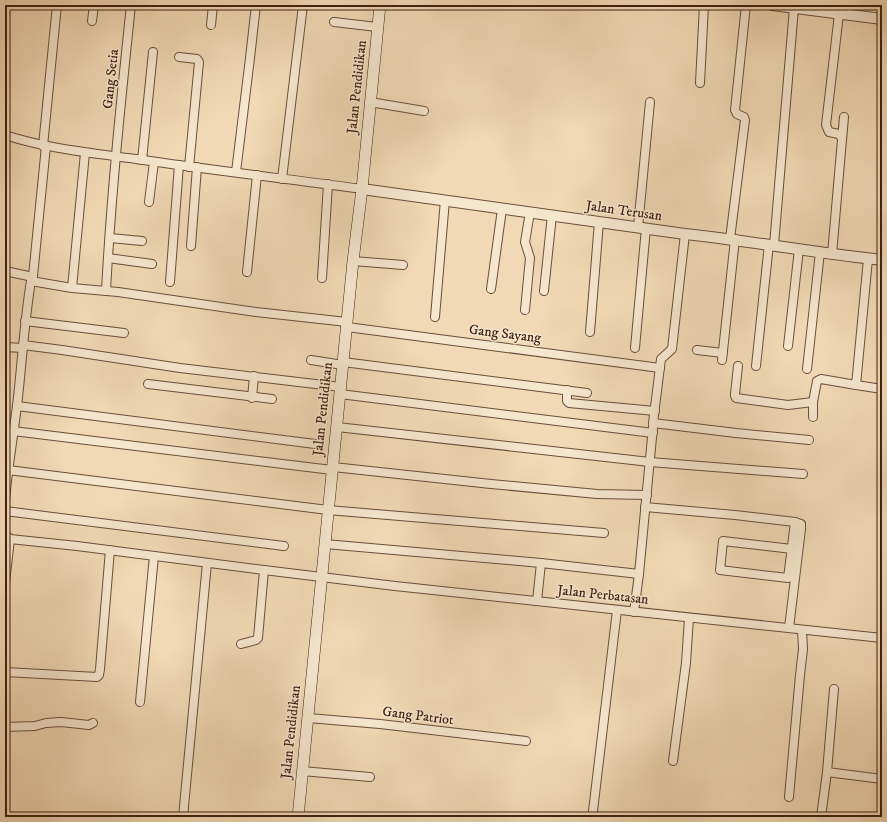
<svg xmlns="http://www.w3.org/2000/svg" width="887" height="822" viewBox="0 0 887 822" font-family="'IM FELL DW Pica',serif">
  <style>
    .lines { fill: none; stroke-linecap: round; stroke-linejoin: round }
    .minor-casing { stroke: #6c4e3a; stroke-width: 10 }
    .tertiary-casing { stroke: #6c4e3a; stroke-width: 12 }
    .secondary-casing { stroke: #402011; stroke-width: 12 }
    .minor { stroke: #f5e6ce; stroke-width: 8 }
    .tertiary { stroke: #f5e6ce; stroke-width: 10 }
    .secondary { stroke: #f5e6ce; stroke-width: 11 }
    .labels { text-anchor: middle; dominant-baseline: central; stroke-width: 3; stroke-linejoin: round; paint-order: stroke }
    .street-label { font-size: 14px; fill: #402011; stroke: #f5e6ce }
  </style>
  <rect width="100%" height="100%" fill="#f0d9b4"/>
  <filter id="stains"><feTurbulence type="fractalNoise" baseFrequency=".005" numOctaves="4"/><feColorMatrix values="0 0 0 0 .2 0 0 0 0 .09 0 0 0 0 .02 0 0 0 .5 -.17"/></filter>
  <radialGradient id="worn" r=".72"><stop offset=".6" stop-color="#630" stop-opacity="0"/><stop offset="1" stop-color="#630" stop-opacity=".3"/></radialGradient>
  <g class="lines">
    <defs>
      <g id="minor">
        <polyline points="839,14 826,125 829,132 839,134 841,137"/>
        <polyline points="846,15 848,5"/>
        <polyline points="92,21 94,5"/>
        <polyline points="334,22 377,27"/>
        <polyline points="211,25 213,5"/>
        <polyline points="179,57 197,59 199,62 189,167"/>
        <polyline points="700,83 704,5"/>
        <polyline points="370,102 424,111"/>
        <path d="M5 135C48 149 92 153 136 159 211 170 287 179 362 189"/>
        <polyline points="43,146 57,5"/>
        <polyline points="142,160 153,52"/>
        <polyline points="236,172 250,58 256,5"/>
        <polyline points="282,179 303,5"/>
        <polyline points="149,202 154,162"/>
        <polyline points="638,227 650,102"/>
        <polyline points="685,234 672,349 661,359 653,423 736,433 809,440"/>
        <polyline points="110,238 142,241"/>
        <polyline points="730,239 745,120 744,117 737,114 735,110 746,5"/>
        <polyline points="774,245 794,8"/>
        <polyline points="191,246 197,167"/>
        <polyline points="832,254 844,117"/>
        <polyline points="108,258 152,264"/>
        <polyline points="353,261 403,265"/>
        <polyline points="5,271 33,277"/>
        <polyline points="247,272 257,175"/>
        <polyline points="322,278 328,184"/>
        <polyline points="31,281 72,288 118,292 256,312 347,322"/>
        <polyline points="170,282 179,165"/>
        <polyline points="72,288 85,153"/>
        <polyline points="491,289 502,209"/>
        <path d="M106 291C111 196 121 100 131 5"/>
        <polyline points="544,291 552,215"/>
        <polyline points="525,310 530,258 525,242 530,212"/>
        <polyline points="435,317 445,200"/>
        <polyline points="25,321 124,333"/>
        <polyline points="347,327 660,368"/>
        <polyline points="590,332 599,222"/>
        <polyline points="23,345 62,350 180,368 341,387"/>
        <polyline points="788,346 799,249"/>
        <polyline points="5,347 23,348"/>
        <polyline points="635,348 646,228"/>
        <polyline points="697,350 723,353"/>
        <polyline points="311,360 343,365"/>
        <polyline points="722,360 735,239"/>
        <polyline points="343,362 587,393"/>
        <polyline points="738,366 735,394 735,396 736,398 788,405 813,402"/>
        <polyline points="756,366 769,244"/>
        <polyline points="807,369 820,252"/>
        <polyline points="148,384 272,399"/>
        <polyline points="856,385 882,389"/>
        <polyline points="567,390 567,401 569,403 655,411"/>
        <polyline points="340,394 653,433"/>
        <polyline points="252,398 254,376"/>
        <polyline points="17,406 315,444"/>
        <polyline points="813,417 813,402 817,381 821,379 856,385 868,259"/>
        <polyline points="337,427 650,462 803,474"/>
        <polyline points="13,431 332,470"/>
        <polyline points="333,467 491,484 597,494 647,495"/>
        <polyline points="8,470 328,510 604,533"/>
        <path d="M5 500C8 468 13 437 17 406 22 364 24 323 31 281L33 276 46 146"/>
        <polyline points="645,507 735,515 795,522 801,524 801,529 789,628"/>
        <polyline points="5,511 284,546"/>
        <polyline points="5,534 10,539 77,546 264,570 395,586 882,638"/>
        <polyline points="325,544 541,563"/>
        <polyline points="792,549 723,541 720,570 788,578 795,522"/>
        <polyline points="5,583 10,539"/>
        <polyline points="537,601 541,563 639,574"/>
        <polyline points="634,612 639,574 653,427"/>
        <polyline points="241,644 256,640 258,638 264,570"/>
        <polyline points="5,672 97,677 99,675 100,669 110,550"/>
        <polyline points="834,689 827,772 882,779"/>
        <polyline points="140,702 154,556"/>
        <polyline points="308,718 380,724 526,741"/>
        <polyline points="5,727 35,726 46,723 61,722 89,725 93,723"/>
        <polyline points="673,761 686,663 689,618"/>
        <polyline points="302,771 370,777"/>
        <polyline points="789,797 800,675 803,649 802,630"/>
        <polyline points="593,811 617,610"/>
        <polyline points="183,817 207,563"/>
        <polyline points="821,817 827,772"/>
      </g>
      <g id="tertiary">
        <polyline points="772,5 882,19"/>
        <path d="M362 189 685 234C751 241 816 253 882 260"/>
      </g>
      <polyline id="secondary" points="298,817 353,261 362,189 380,5"/>
    </defs>
    <!-- minor casing -->
    <use href="#minor" class="minor-casing"/>
    <!-- tertiary casing -->
    <use href="#tertiary" class="tertiary-casing"/>
    <!-- secondary casing -->
    <use href="#secondary" class="secondary-casing"/>
    <!-- minor -->
    <use href="#minor" class="minor"/>
    <!-- tertiary -->
    <use href="#tertiary" class="tertiary"/>
    <!-- secondary -->
    <use href="#secondary" class="secondary"/>
  </g>
  <g class="labels">
    <!-- street labels -->
    <g class="street-label">
      <text transform="translate(111 79) rotate(-84)">Gang Setia</text>
      <text transform="translate(357 87) rotate(-84)">Jalan Pendidikan</text>
      <text transform="translate(624 211) rotate(8)">Jalan Terusan</text>
      <text transform="translate(505 334) rotate(7)">Gang Sayang</text>
      <text transform="translate(323 409) rotate(-84)">Jalan Pendidikan</text>
      <text transform="translate(603 595) rotate(6)">Jalan Perbatasan</text>
      <text transform="translate(418 716) rotate(7)">Gang Patriot</text>
      <text transform="translate(291 732) rotate(-84)">Jalan Pendidikan</text>
    </g>
  </g>
  <!-- margin -->
  <rect width="887" height="822" fill="none" stroke="#f0d9b4" stroke-width="20"/>
  <rect x="6" y="6" width="875" height="810" fill="none" stroke="#402011" stroke-width="2"/>
  <rect x="10" y="10" width="867" height="802" fill="none" stroke="#402011"/>
  <rect width="100%" height="100%" filter="url(#stains)"/>
  <rect width="100%" height="100%" fill="url(#worn)"/>
</svg>
